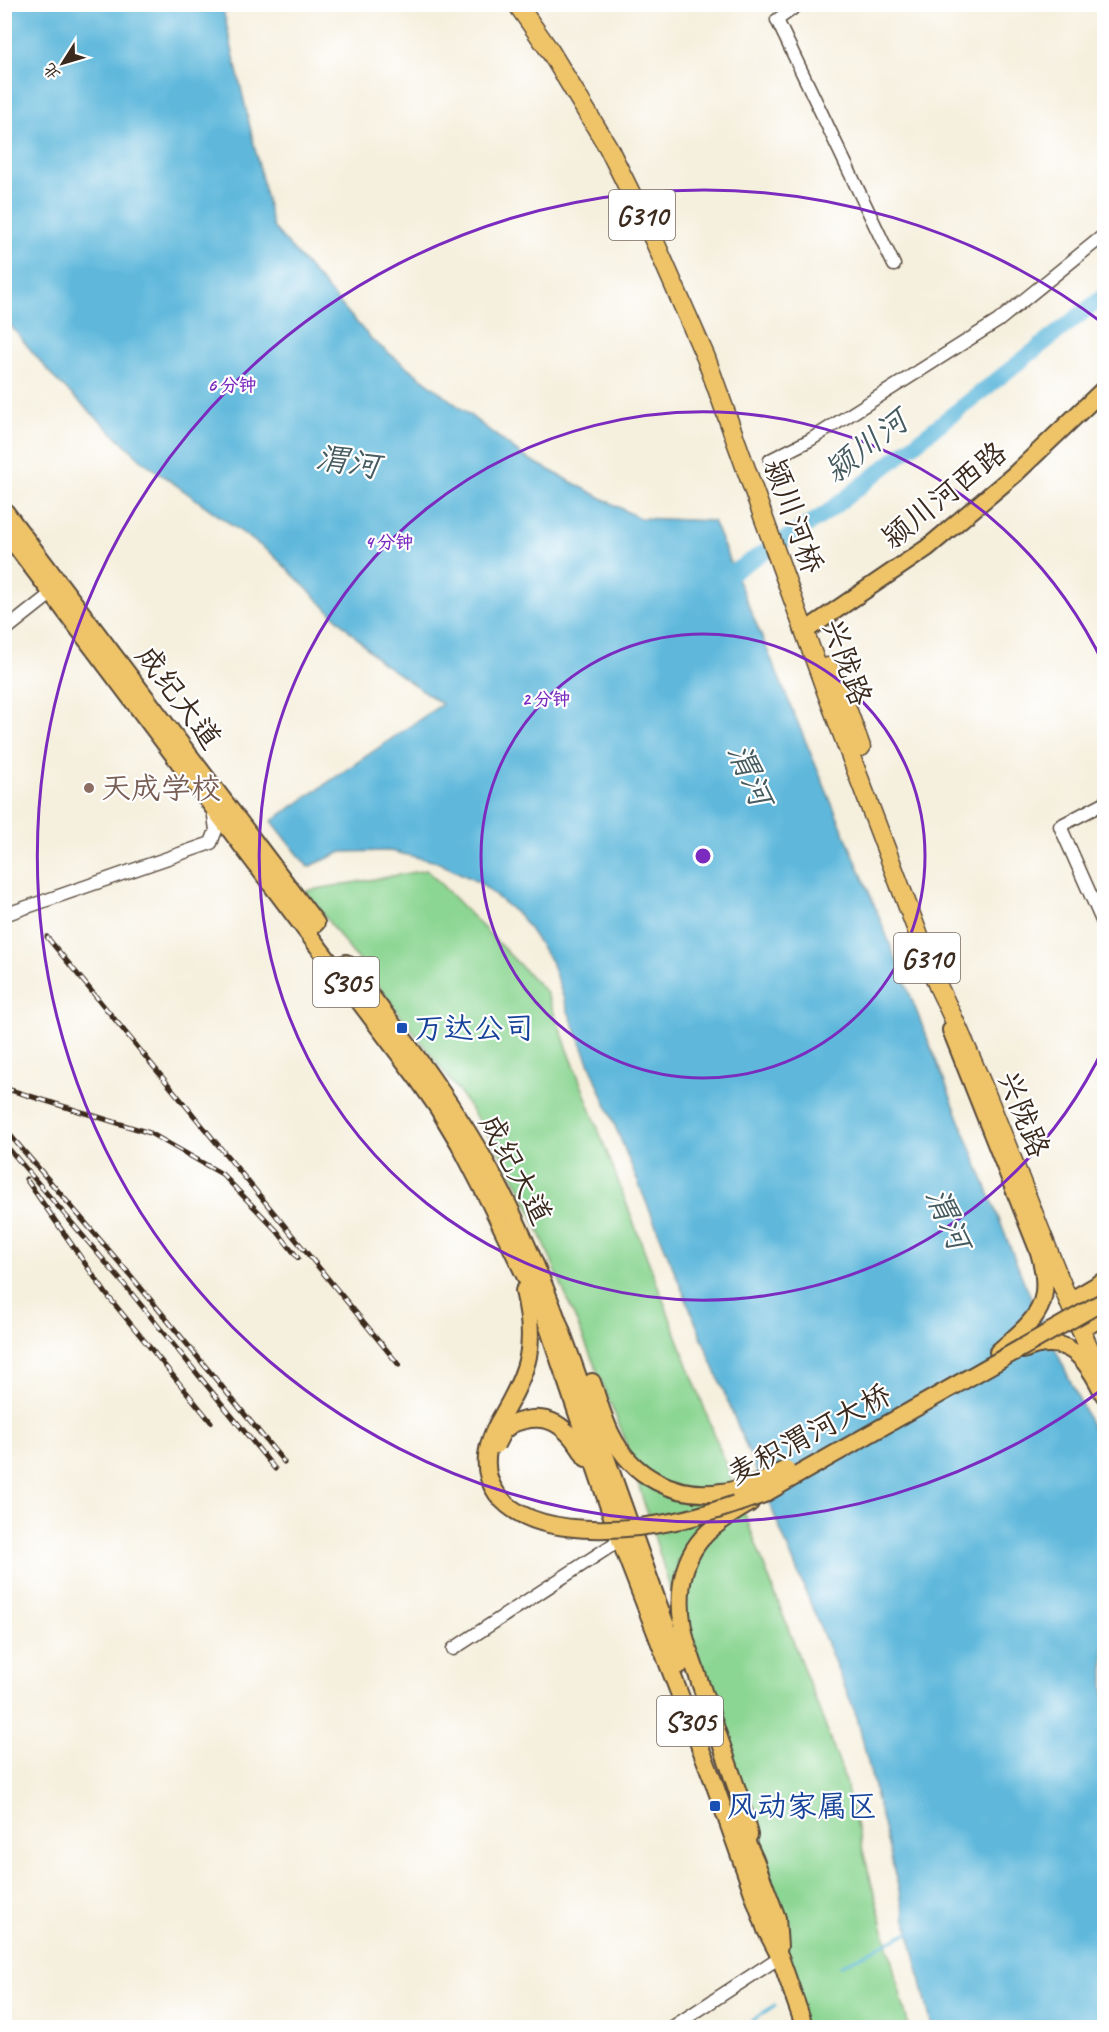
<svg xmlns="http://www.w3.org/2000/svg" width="1109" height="2032" viewBox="0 0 1109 2032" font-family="Caveat,'LXGW WenKai TC',sans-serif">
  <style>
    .green { fill: #8cd693; stroke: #648058; stroke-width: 1.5 }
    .water { fill: #5eb8db; stroke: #4c717c; stroke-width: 1.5 }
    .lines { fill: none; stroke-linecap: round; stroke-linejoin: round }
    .stream { stroke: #5eb8db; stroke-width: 3 }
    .river { stroke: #5eb8db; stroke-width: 16 }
    .minor-casing { stroke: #57483b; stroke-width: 15 }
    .major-casing { stroke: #57483b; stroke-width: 20 }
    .highway-casing { stroke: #57483b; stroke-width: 21 }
    .minor { stroke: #fff; stroke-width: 12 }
    .major { stroke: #efc469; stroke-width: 16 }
    .highway { stroke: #efc469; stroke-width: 18 }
    .rail-casing { stroke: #3b2a1e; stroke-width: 5 }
    .rail { stroke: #fff; stroke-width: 3; stroke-dasharray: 9; stroke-linecap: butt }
    .major-bridge-casing { stroke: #57483b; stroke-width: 20; stroke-linecap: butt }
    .major-bridge { stroke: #efc469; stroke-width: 16 }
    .ring { fill: none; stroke: #7b2cbf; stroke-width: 3 }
    .education-dot { fill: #8d6e63; stroke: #fff; stroke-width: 2 }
    .transit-dot { fill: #1a4fb4; stroke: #fff; stroke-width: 2 }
    .labels { text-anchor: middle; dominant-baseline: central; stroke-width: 4.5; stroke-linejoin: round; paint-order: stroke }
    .shield { fill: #fff; stroke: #766a62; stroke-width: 1.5 }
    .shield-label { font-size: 28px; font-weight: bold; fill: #3b2a1e }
    .street-label { font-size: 30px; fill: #3b2a1e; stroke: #fff }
    .education-label { font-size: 30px; fill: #785e54; stroke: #fff; text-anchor: start }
    .transit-label { font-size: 30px; fill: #164399; stroke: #fff; text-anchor: start }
    .water-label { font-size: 32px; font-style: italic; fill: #475c60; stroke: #fff }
    .centre { fill: #7b2cbf; stroke: #fff; stroke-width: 3 }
    .ring-label { font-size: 18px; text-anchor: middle; font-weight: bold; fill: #7b2cbf; stroke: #fff; stroke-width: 4.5; stroke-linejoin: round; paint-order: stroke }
  </style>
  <rect width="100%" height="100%" fill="#fff"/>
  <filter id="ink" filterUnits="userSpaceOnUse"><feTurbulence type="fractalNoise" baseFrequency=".0167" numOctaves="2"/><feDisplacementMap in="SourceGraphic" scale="12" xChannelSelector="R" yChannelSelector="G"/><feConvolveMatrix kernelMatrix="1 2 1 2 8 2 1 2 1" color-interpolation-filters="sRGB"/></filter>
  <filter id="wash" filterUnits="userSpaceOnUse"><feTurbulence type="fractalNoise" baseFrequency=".008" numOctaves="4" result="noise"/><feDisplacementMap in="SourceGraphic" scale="24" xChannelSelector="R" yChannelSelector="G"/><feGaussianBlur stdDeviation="1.35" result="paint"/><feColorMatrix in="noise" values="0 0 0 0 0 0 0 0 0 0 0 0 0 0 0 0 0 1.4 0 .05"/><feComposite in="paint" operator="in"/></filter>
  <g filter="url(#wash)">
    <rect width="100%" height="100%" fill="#f5efdd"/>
    <!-- green -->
    <polygon class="green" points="427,870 546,992 842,1770 909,2027 804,2027 623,1434 523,1192 495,1145 457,1089 305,891"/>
    <!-- water -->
    <polygon class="water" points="4,5 222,5 273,227 372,340 523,456 639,518 713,521 874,904 1024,1282 1104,1453 1104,2027 932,2027 857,1717 568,1011 551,961 521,917 480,883 437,862 390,851 342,852 308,867 272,821 442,704 381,662 272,554 144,462 55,379 5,319"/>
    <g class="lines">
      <!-- stream -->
      <g class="stream">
        <polyline points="840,1966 909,1932"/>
        <polyline points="741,2028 775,2005"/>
      </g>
      <!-- river -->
      <polyline class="river" points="715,583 825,514 1104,296"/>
    </g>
  </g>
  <g filter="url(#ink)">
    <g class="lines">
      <defs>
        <g id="minor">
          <polyline points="799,4 777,20 894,265"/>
          <polyline points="770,460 810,440 998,321 1104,235"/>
          <polyline points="4,631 52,593"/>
          <polyline points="1104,803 1060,826 1104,925"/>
          <polyline points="4,915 211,843 216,830 213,809"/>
          <polyline points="453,1649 620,1540"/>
          <polyline points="671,2028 780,1957"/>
        </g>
        <g id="major">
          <polyline points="4,510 316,923"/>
          <polyline points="4,530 417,1078 438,1108 459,1143 490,1203 544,1315 620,1540 714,1783 766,1930 780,1957 805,2028"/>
          <polyline points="808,629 927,548 1015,474 1104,389"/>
          <path d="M346 963C399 1033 453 1101 495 1179 541 1266 572 1359 604 1452 629 1524 655 1594 680 1665"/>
          <path d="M951 1030 1039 1252C1054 1306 1037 1318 998 1352"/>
          <polyline points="1068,1302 1104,1281"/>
          <polyline points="1080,1330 1104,1317"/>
          <path d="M1023 1350C1068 1331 1087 1359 1104 1395"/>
          <path d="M592 1382C598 1399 603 1418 611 1434 632 1477 676 1499 722 1492 733 1491 744 1487 754 1484"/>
          <path d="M502 1416C529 1370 537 1345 524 1291"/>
          <path d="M512 1424C549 1409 568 1427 586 1458"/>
          <polyline points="739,1825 755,1860 777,1918 779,1947"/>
          <path d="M749 1835 740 1798 688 1648C676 1609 676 1562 708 1532 721 1520 736 1511 750 1503"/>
        </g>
        <g id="highway">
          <path d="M517 4 550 51 608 147 654 240 706 358 826 691 938 986C1001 1115 1043 1252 1104 1381"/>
          <polyline points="828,667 841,692 861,747"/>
        </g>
      </defs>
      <!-- minor casing -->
      <use href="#minor" class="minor-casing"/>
      <!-- major casing -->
      <use href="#major" class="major-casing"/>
      <!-- highway casing -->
      <use href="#highway" class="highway-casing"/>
      <!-- minor -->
      <use href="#minor" class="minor"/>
      <!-- major -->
      <use href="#major" class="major"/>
      <!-- highway -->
      <use href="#highway" class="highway"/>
      <defs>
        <g id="rail">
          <polyline points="47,937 399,1365"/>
          <polyline points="4,1088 150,1133 222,1174 277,1231 298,1258"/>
          <polyline points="4,1128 131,1276 284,1462"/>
          <polyline points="4,1143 123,1283 275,1469"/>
          <polyline points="26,1179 107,1295 211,1422"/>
        </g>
      </defs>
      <!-- rail casing -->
      <use href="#rail" class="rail-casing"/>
      <!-- rail -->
      <use href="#rail" class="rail"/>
      <defs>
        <g id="major-bridge">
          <path d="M502 1416C487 1441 479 1469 497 1494 532 1541 630 1531 681 1520 709 1514 736 1504 764 1494L1104 1301"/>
          <polyline points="496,1445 503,1431 512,1424"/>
          <polyline points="740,1493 786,1469"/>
        </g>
      </defs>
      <!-- major-bridge casing -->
      <use href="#major-bridge" class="major-bridge-casing"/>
      <!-- major-bridge -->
      <use href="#major-bridge" class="major-bridge"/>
    </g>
  </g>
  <!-- distance rings -->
  <g class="ring">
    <circle cx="703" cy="856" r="222"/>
    <path d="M1104 1047A444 444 0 1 1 1104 665"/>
    <path d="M1104 1388A666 666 0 1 1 1104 324"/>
  </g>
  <!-- markers -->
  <circle class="education-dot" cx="89" cy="788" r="6"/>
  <g class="transit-dot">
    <rect x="396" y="1022" width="12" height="12" rx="3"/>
    <rect x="709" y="1800" width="12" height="12" rx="3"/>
  </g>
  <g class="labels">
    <!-- shield labels -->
    <g class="shield">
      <rect x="609" y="190" width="66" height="50" rx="4.5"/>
      <rect x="894" y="933" width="66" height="50" rx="4.5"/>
      <rect x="313" y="957" width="66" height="50" rx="4.5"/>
      <rect x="657" y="1696" width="66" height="50" rx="4.5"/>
    </g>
    <g class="shield-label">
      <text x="642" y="215">G310</text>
      <text x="927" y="958">G310</text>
      <text x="346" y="982">S305</text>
      <text x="690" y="1721">S305</text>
    </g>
    <!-- street labels -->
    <g class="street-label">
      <text transform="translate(944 495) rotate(-39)">颍川河西路</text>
      <text transform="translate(794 516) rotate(70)">颍川河桥</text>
      <text transform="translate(847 662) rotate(70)">兴陇路</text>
      <text transform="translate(179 697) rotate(53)">成纪大道</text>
      <text transform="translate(1024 1114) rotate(68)">兴陇路</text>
      <text transform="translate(516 1169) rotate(62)">成纪大道</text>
      <text transform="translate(809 1434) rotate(-28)">麦积渭河大桥</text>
    </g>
    <!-- education labels -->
    <g class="education-label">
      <text x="101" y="788">天成学校</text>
    </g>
    <!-- transit labels -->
    <g class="transit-label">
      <text x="414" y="1028">万达公司</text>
      <text x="727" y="1806">风动家属区</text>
    </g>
    <!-- water labels -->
    <g class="water-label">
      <text transform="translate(866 446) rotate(-38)">颍川河</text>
      <text transform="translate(348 462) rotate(9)">渭河</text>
      <text transform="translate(750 775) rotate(66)">渭河</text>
      <text transform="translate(948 1219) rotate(66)">渭河</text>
    </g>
  </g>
  <circle cx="703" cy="856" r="9" class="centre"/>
  <g class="ring-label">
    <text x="232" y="391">6 分钟</text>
    <text x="389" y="548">4 分钟</text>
    <text x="546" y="705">2 分钟</text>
  </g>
  <!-- margin -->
  <rect width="1109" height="2032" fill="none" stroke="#fff" stroke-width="24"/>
  <!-- north arrow -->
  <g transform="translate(63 63) rotate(233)" stroke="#ffffff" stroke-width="4.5" paint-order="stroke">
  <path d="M0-4.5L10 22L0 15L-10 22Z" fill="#3b2a1e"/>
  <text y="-9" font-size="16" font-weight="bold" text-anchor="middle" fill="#3b2a1e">北</text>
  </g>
</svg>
